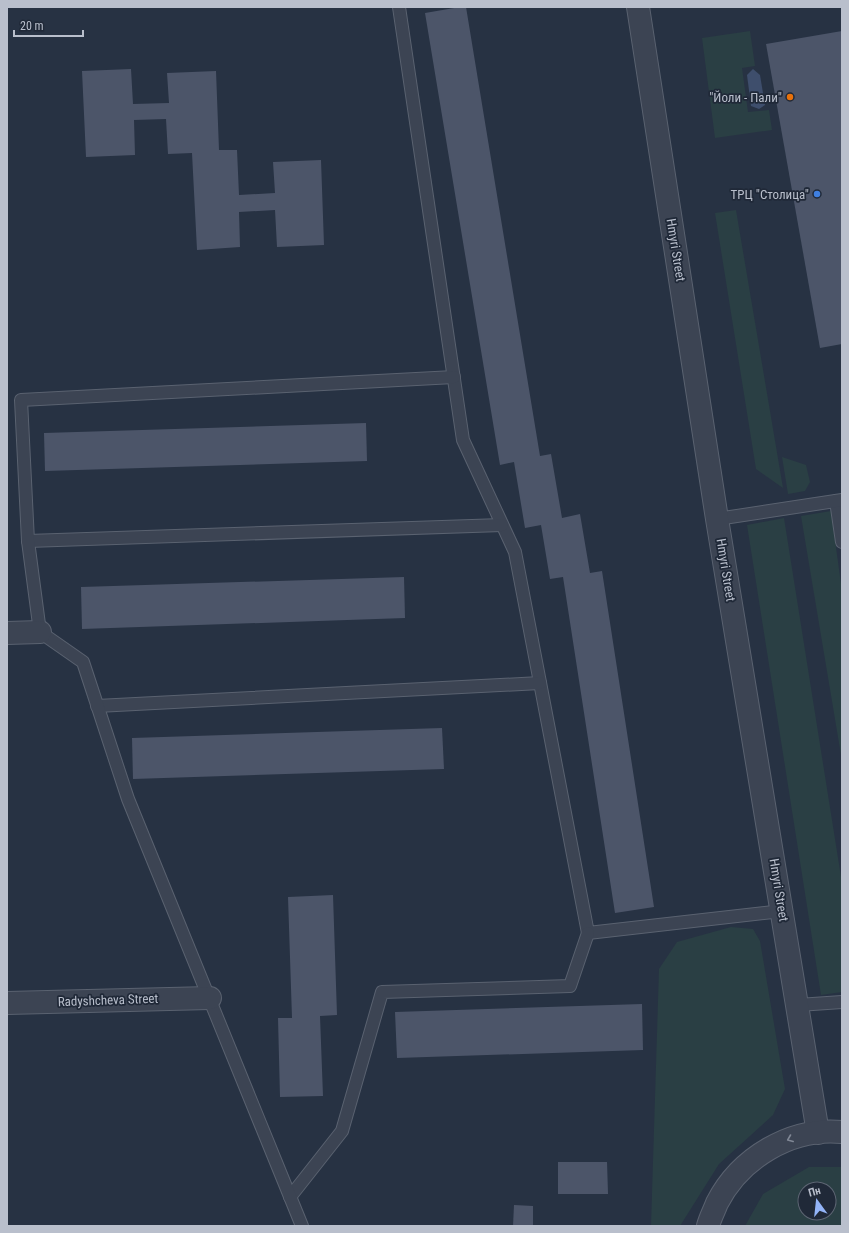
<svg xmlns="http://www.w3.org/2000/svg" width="849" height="1233" viewBox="0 0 849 1233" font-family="'Roboto Condensed',sans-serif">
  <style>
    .green { fill: #2a3f44; fill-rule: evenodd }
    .water { fill: #3e4e6c }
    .building { fill: #4c5569 }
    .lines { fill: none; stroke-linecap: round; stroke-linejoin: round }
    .service-casing { stroke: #5a6270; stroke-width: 14 }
    .minor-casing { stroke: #5a6270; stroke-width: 24 }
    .tertiary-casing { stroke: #5a6270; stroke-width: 24 }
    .service { stroke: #3c4453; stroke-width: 12 }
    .minor { stroke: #3c4453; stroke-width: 22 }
    .tertiary { stroke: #3c4453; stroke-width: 22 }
    .oneway { stroke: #818896 }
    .food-dot { fill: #e8710a; stroke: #202938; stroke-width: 1.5 }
    .shop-dot { fill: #3f7fe0; stroke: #202938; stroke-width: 1.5 }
    .labels { text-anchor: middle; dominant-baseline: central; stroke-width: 3.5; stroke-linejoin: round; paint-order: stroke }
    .poi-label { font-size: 13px; fill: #b9bfcc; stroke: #202938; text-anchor: end }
    .street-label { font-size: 13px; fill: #b9bfcc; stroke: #202938 }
  </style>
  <rect width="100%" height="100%" fill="#273243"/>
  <!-- green -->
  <g class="green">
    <polygon points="750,31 755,66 742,68 748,112 769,110 772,130 715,138 702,38"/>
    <polygon points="736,210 783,488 756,469 715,213"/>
    <polygon points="782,457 806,465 810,482 805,491 788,494"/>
    <polygon points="831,511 842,591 842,761 801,516"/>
    <polygon points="784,518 842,883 842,992 821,995 747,525"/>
    <polygon points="731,927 753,929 760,941 785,1089 773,1115 719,1164 680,1226 651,1226 659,969 677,942"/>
    <path d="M809 1167H842V1226H745L763 1194ZM805 1189H829V1213H805Z"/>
  </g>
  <!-- water -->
  <polygon class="water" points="753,69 760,75 765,105 759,109 751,106 747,75"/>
  <!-- building -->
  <g class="building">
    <polygon points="460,7 466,7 540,456 551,454 562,518 580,514 590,573 602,571 654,907 615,913 563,577 550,579 541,525 525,528 514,462 500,465 425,13"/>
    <polygon points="842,31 842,344 820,348 766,44"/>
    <polygon points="131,69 133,104 169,103 167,73 216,71 219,150 237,150 239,195 275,193 273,162 321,160 324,245 277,247 275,210 239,212 240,247 197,250 192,153 168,154 166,119 134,120 135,155 86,157 82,71"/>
    <polygon points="366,423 367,461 45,471 44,433"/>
    <polygon points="404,577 405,618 82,629 81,587"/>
    <polygon points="442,728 444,769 133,779 132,738"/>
    <polygon points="333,895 337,1015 320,1016 323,1096 280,1097 278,1018 292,1018 288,897"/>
    <polygon points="642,1004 643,1050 397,1058 395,1012"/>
    <polygon points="558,1162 607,1162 608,1194 558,1194"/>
    <polygon points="514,1205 533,1206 533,1226 513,1226"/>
  </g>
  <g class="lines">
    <defs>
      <g id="service">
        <polyline points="399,7 463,440 515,552 588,933 782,911"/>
        <polyline points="836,501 842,542"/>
        <polyline points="717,519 842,500"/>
        <polyline points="28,541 502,525"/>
        <polyline points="97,706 540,683"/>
        <polyline points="798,1005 842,1002"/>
        <polyline points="290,1197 342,1131 382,992 570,986 588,933"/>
        <polyline points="302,1226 128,799 83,662 40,632 28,541 21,400 454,377"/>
      </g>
      <g id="minor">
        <polyline points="7,633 40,632"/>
        <polyline points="7,1003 210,998"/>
      </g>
      <g id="tertiary">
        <polyline points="638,7 717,519 818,1133"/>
        <path d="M708 1226C710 1218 714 1211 717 1203 740 1158 791 1127 842 1132"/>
      </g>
    </defs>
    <!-- service casing -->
    <use href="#service" class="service-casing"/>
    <!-- minor casing -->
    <use href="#minor" class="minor-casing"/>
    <!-- tertiary casing -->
    <use href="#tertiary" class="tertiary-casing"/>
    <!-- service -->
    <use href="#service" class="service"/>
    <!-- minor -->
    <use href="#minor" class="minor"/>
    <!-- tertiary -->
    <use href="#tertiary" class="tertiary"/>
  </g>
  <!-- one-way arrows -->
  <defs><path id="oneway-chevron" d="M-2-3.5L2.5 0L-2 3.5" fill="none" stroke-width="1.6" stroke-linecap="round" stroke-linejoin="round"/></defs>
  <use class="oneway" href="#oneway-chevron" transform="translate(790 1139) rotate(158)"/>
  <!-- markers -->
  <circle class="food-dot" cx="790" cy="97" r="4"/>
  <circle class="shop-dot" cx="817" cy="194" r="4"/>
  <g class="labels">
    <!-- poi labels -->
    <g class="poi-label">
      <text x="782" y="97">"Йоли - Пали"</text>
      <text x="809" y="194">ТРЦ "Столица"</text>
    </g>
    <!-- street labels -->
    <g class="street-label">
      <text transform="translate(676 250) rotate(81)">Hmyri Street</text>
      <text transform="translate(726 570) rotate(81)">Hmyri Street</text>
      <text transform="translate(779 890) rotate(81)">Hmyri Street</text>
      <text transform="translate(108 1000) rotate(-2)">Radyshcheva Street</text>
    </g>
  </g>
  <!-- border -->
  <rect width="849" height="1233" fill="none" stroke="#b9bfcc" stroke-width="16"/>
  <!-- north arrow -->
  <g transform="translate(817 1201) rotate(345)"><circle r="19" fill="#202938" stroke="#5d6573"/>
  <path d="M0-3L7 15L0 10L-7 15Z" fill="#93b4f7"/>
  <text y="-6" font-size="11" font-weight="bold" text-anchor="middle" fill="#b9bfcc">Пн</text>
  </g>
  <!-- scale -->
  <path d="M14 30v6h69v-6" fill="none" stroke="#b9bfcc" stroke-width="2"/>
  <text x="20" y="30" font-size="12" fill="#b9bfcc" stroke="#202938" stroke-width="3" paint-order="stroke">20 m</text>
</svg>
